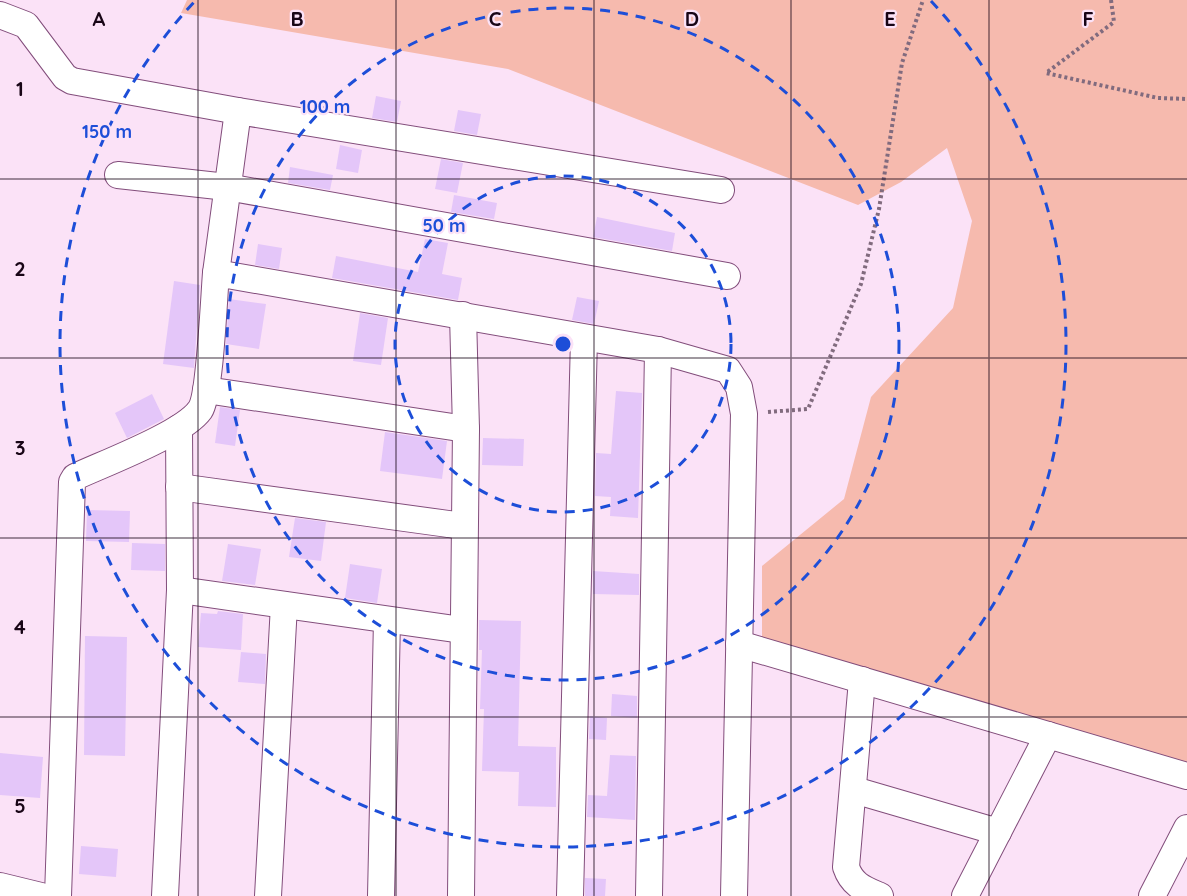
<svg xmlns="http://www.w3.org/2000/svg" width="1187" height="896" viewBox="0 0 1187 896" font-family="Quicksand,sans-serif">
  <style>
    .green { fill: #f6baae }
    .building { fill: #e4c6f9 }
    .lines { fill: none; stroke-linecap: round; stroke-linejoin: round }
    .street-casing { stroke: #824d7b; stroke-width: 28 }
    .path { stroke: #816b7e; stroke-width: 4; stroke-dasharray: 3 3; stroke-linecap: butt }
    .street { stroke: #fff; stroke-width: 26 }
    .grid { fill: none; stroke: #180516; stroke-width: 1.5; stroke-opacity: 0.55 }
    .ring { fill: none; stroke: #1d4ed8; stroke-width: 3; stroke-dasharray: 10 8 }
    .grid-label { font-size: 20px; text-anchor: middle; font-weight: bold; fill: #180516; stroke: #fbe2f7; stroke-width: 4.5; stroke-linejoin: round; paint-order: stroke }
    .centre { fill: #1d4ed8; stroke: #fbe2f7; stroke-width: 3 }
    .ring-label { font-size: 18px; text-anchor: middle; font-weight: bold; fill: #1d4ed8; stroke: #fbe2f7; stroke-width: 4.5; stroke-linejoin: round; paint-order: stroke }
  </style>
  <rect width="100%" height="100%" fill="#fbe2f7"/>
  <!-- green -->
  <polygon class="green" points="187,0 1187,0 1187,765 762,640 762,566 844,499 871,397 953,308 972,221 947,148 901,182 858,205 508,69 181,13"/>
  <!-- building -->
  <g class="building">
    <polygon points="376,96 401,101 397,122 372,118"/>
    <polygon points="458,110 481,114 477,135 454,131"/>
    <polygon points="340,145 362,150 358,173 336,169"/>
    <polygon points="441,159 463,163 457,193 435,189"/>
    <polygon points="290,167 333,175 330,190 288,183"/>
    <polygon points="454,195 497,203 494,219 451,212"/>
    <polygon points="597,217 675,233 672,251 593,237"/>
    <polygon points="425,239 448,243 442,274 462,278 458,300 332,278 336,256 418,272"/>
    <polygon points="258,244 282,248 279,269 255,265"/>
    <polygon points="174,281 200,285 194,368 163,364"/>
    <polygon points="577,297 599,301 594,324 572,320"/>
    <polygon points="229,299 266,304 259,349 226,344"/>
    <polygon points="360,313 388,318 381,365 353,361"/>
    <polygon points="616,391 642,393 638,518 610,516 611,497 595,496 596,453 611,454"/>
    <polygon points="152,394 164,419 127,438 115,413"/>
    <polygon points="220,407 240,410 235,446 215,443"/>
    <polygon points="385,432 447,441 442,479 380,471"/>
    <polygon points="483,438 524,439 523,466 482,465"/>
    <polygon points="87,510 130,511 129,542 86,541"/>
    <polygon points="295,518 326,522 321,561 289,557"/>
    <polygon points="132,543 165,544 165,571 131,570"/>
    <polygon points="228,544 261,549 255,585 222,581"/>
    <polygon points="350,564 382,569 377,603 345,598"/>
    <polygon points="593,571 639,574 639,595 593,594"/>
    <polygon points="218,611 243,614 241,650 198,647 201,613 217,614"/>
    <polygon points="479,620 521,621 518,746 556,747 556,807 518,806 519,772 482,771 484,709 480,709 482,650 479,650"/>
    <polygon points="85,636 127,637 125,756 84,755"/>
    <polygon points="241,652 266,654 265,684 238,682"/>
    <polygon points="612,694 637,696 637,718 611,716"/>
    <polygon points="590,716 607,718 606,740 589,739"/>
    <polygon points="0,753 43,757 40,798 0,795"/>
    <polygon points="610,755 636,756 635,820 587,817 588,795 607,796"/>
    <polygon points="81,846 118,849 116,877 79,874"/>
    <polygon points="585,878 606,879 605,896 585,896"/>
  </g>
  <g class="lines">
    <defs>
      <g id="street">
        <polyline points="0,15 26,25 65,77 72,81 238,111"/>
        <polyline points="118,175 227,187 727,276"/>
        <polyline points="216,273 238,111 721,190"/>
        <polyline points="206,390 466,429"/>
        <polyline points="179,487 463,526"/>
        <polyline points="180,590 462,630"/>
        <polyline points="739,644 1187,776"/>
        <path d="M862 680 846 867C852 885 864 889 880 896"/>
        <polyline points="854,790 998,832"/>
        <polyline points="0,886 41,896"/>
        <path d="M58 896 72 482 75 477C105 463 183 434 200 410 210 396 214 296 216 273L658 350 728 370 739 387 744 414 734 896"/>
        <polyline points="165,896 180,590 179,428"/>
        <polyline points="268,896 284,605"/>
        <polyline points="381,896 387,620"/>
        <polyline points="461,896 466,429 463,315"/>
        <polyline points="570,896 584,338"/>
        <polyline points="649,896 658,350"/>
        <polyline points="965,896 1048,735"/>
        <polyline points="1152,896 1187,828"/>
      </g>
    </defs>
    <!-- street casing -->
    <use href="#street" class="street-casing"/>
    <!-- path -->
    <g class="path">
      <polyline points="1111,0 1114,22 1046,73 1158,98 1187,99"/>
      <polyline points="768,412 808,409 861,284 879,209 902,63 923,0"/>
    </g>
    <!-- street -->
    <use href="#street" class="street"/>
  </g>
  <!-- grid -->
  <path class="grid" d="M198 0V896M396 0V896M594 0V896M791 0V896M989 0V896M0 179H1187M0 358H1187M0 538H1187M0 717H1187"/>
  <!-- distance rings -->
  <g class="ring">
    <circle cx="563" cy="344" r="168"/>
    <circle cx="563" cy="344" r="336"/>
    <path d="M931 1A503 503 0 1 1 195 1"/>
  </g>
  <g class="grid-label">
    <text x="99" y="26">A</text>
    <text x="297" y="26">B</text>
    <text x="495" y="26">C</text>
    <text x="692" y="26">D</text>
    <text x="890" y="26">E</text>
    <text x="1088" y="26">F</text>
    <text x="20" y="96">1</text>
    <text x="20" y="276">2</text>
    <text x="20" y="455">3</text>
    <text x="20" y="634">4</text>
    <text x="20" y="813">5</text>
  </g>
  <circle cx="563" cy="344" r="9" class="centre"/>
  <g class="ring-label">
    <text x="325" y="113">100 m</text>
    <text x="107" y="138">150 m</text>
    <text x="444" y="232">50 m</text>
  </g>
</svg>
